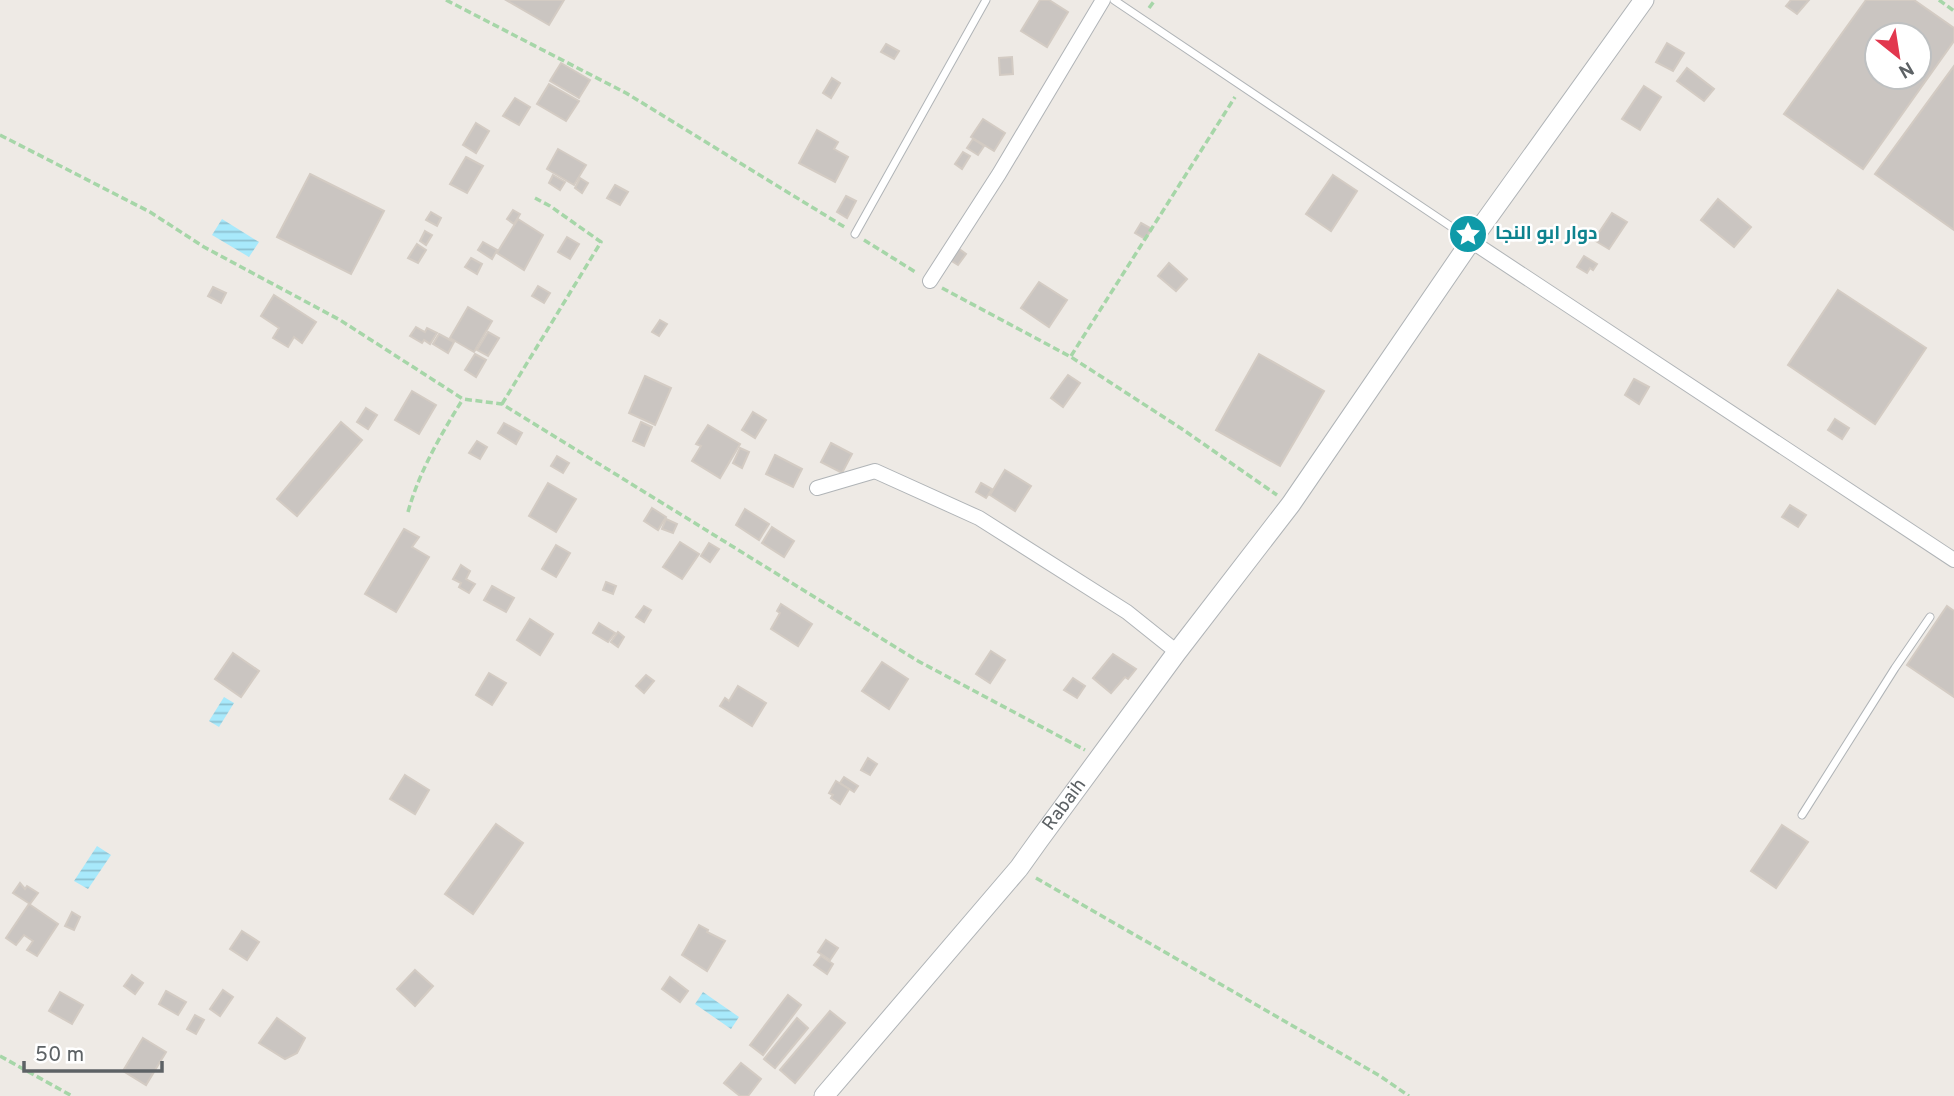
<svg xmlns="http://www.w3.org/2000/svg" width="1954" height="1096" viewBox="0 0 1954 1096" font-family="Overpass,Cairo,sans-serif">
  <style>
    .water { fill: url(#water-rules) }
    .building { fill: #cac5c1; stroke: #d3cbc3; stroke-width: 2; fill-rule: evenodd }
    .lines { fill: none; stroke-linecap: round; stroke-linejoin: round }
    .service-casing { stroke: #b0b4b7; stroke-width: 9 }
    .minor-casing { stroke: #b0b4b7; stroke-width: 16 }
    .tertiary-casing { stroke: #b0b4b7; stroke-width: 21 }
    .path { stroke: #a6d6a8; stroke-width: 3.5; stroke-dasharray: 7 3.5; stroke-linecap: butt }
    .service { stroke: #fff; stroke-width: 7 }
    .minor { stroke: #fff; stroke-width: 14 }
    .tertiary { stroke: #fff; stroke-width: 19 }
    .labels { text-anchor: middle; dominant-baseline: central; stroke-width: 5; stroke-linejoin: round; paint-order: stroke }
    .culture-label { font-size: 19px; font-weight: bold; fill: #0d838f; stroke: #fff; text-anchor: start }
    .street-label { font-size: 19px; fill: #5d6265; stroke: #fff }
  </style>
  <defs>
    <pattern id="water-rules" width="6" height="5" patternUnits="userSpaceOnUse" patternTransform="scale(1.75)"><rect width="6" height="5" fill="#a8e9fb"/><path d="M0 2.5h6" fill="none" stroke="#8cc0cf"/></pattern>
  </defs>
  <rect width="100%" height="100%" fill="#eeeae5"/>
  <!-- water -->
  <g class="water">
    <polygon points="222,219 259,242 249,257 212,235"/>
    <polygon points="224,697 234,703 219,727 209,721"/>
    <polygon points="97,846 111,855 88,889 74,881"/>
    <polygon points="703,992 739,1017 731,1029 695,1004"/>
  </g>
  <!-- building -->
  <g class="building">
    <polygon points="506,0 564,0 549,25"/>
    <polygon points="1040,0 1049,0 1068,12 1047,47 1021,31"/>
    <polygon points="1791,0 1809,0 1797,14 1786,6"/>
    <path d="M1866 0H1914L1954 28V41L1863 169 1784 114ZM1877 35H1919V77H1877Z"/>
    <polygon points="1667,43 1684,53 1673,71 1656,62"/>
    <polygon points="886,44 899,51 894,59 881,52"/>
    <polygon points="1012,57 1013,74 1000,75 999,58"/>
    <polygon points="561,63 590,80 579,98 550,81"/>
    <polygon points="1954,66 1954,230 1875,174"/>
    <polygon points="1687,68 1714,89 1704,101 1677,81"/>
    <polygon points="832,78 840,83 831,98 823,93"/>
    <polygon points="549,84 579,101 566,121 537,104"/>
    <polygon points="1644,86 1661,97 1640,130 1622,119"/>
    <polygon points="515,98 530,107 519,125 503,116"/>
    <polygon points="983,119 1005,133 994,151 971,137"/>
    <polygon points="476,123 489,131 476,153 463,145"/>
    <polygon points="817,130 838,142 834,149 848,157 835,182 799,163"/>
    <polygon points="973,139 984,146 978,155 967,148"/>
    <polygon points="558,149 586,165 574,185 547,169"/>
    <polygon points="963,152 970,156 962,169 955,164"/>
    <polygon points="466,157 483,166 467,193 450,184"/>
    <polygon points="310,174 384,211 351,274 277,237"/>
    <polygon points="553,175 565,182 560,190 549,183"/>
    <polygon points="1333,175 1357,191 1331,231 1306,214"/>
    <polygon points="580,178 588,183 582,193 575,188"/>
    <polygon points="615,185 628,192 620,205 607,198"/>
    <polygon points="846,196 856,201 847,218 837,212"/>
    <polygon points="1718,199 1751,227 1734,247 1701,220"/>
    <polygon points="513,210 520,214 514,224 507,219"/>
    <polygon points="431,212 441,218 437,226 426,220"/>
    <polygon points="1612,213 1627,222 1609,249 1594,240"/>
    <polygon points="518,219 543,235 524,270 497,253"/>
    <polygon points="1141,223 1152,229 1145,239 1135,233"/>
    <polygon points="425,231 432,235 426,245 420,241"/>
    <polygon points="567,237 579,244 570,259 558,252"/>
    <polygon points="483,242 497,250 492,259 478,250"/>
    <polygon points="417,244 426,250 418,263 408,258"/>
    <polygon points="958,248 966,254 958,265 950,260"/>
    <polygon points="1584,256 1597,264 1593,270 1590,268 1587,273 1577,267"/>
    <polygon points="471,258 482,264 477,274 465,267"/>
    <polygon points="1169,263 1187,279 1176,291 1158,276"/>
    <polygon points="1039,282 1067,300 1049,327 1021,308"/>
    <polygon points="538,286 550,293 544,303 532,296"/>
    <polygon points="213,287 226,293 221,303 208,296"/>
    <polygon points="1838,290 1926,348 1875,424 1788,365"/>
    <polygon points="274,295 316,322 302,343 294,337 288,347 273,338 279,328 261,316"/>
    <polygon points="468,307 492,321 474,352 450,338"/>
    <polygon points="660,320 667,324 659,336 652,332"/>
    <polygon points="416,327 425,332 427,328 437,333 430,344 424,340 422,343 410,336"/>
    <polygon points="488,332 499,338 488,356 477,350"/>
    <polygon points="439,334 454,342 448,353 433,344"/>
    <polygon points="475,354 486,360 476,377 465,370"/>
    <polygon points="1259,354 1324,391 1280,466 1216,430"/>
    <polygon points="1068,375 1080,383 1063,407 1051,398"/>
    <polygon points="645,376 671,388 655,425 629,413"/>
    <polygon points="1634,379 1649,387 1639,404 1625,395"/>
    <polygon points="412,391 436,405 419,434 395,420"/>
    <polygon points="366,408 377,415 368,429 357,422"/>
    <polygon points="753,412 766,420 755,438 742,430"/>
    <polygon points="1835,419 1849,428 1842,439 1828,430"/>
    <polygon points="341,422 362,440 297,516 277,499"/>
    <polygon points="641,422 652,427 644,446 633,441"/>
    <polygon points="504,423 522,433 516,444 498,433"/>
    <polygon points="708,425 740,444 720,478 692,461 701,446 696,444"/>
    <polygon points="477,441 487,447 480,459 469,453"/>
    <polygon points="831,443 852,454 842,473 821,462"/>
    <polygon points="740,448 749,452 742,468 733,463"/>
    <polygon points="775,455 802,469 793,487 766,474"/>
    <polygon points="557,456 569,463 563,473 551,466"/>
    <polygon points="1005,470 1031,486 1015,511 990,495"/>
    <polygon points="548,483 576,499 556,532 529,516"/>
    <polygon points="981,483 992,489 986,498 976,492"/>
    <polygon points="1790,505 1806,515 1798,527 1782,517"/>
    <polygon points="652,508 666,517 658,530 644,521"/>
    <polygon points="745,509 769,524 759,540 736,525"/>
    <polygon points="666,519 677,524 673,533 662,529"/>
    <polygon points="772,527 794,541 784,557 762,543"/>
    <polygon points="404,529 419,537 412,547 429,557 396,612 365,594"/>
    <polygon points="680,542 699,554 682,579 663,567"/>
    <polygon points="709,543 719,549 710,562 701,556"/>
    <polygon points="556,545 570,553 556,577 542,569"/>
    <polygon points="461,565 470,571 466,579 475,584 469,593 459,587 461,583 453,579"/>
    <polygon points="606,582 616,586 613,594 603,590"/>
    <polygon points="492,586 514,598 506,612 484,600"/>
    <polygon points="781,604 812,624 798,646 771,629 780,613 777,611"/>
    <polygon points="644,606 651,610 644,622 636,617"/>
    <polygon points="1947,606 1954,611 1954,697 1907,665"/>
    <polygon points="530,619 553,634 540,655 517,640"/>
    <polygon points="599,623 615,633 608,642 593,633"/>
    <polygon points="618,632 624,637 618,647 611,642"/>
    <polygon points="991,651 1005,660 990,683 976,674"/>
    <polygon points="233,653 259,671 241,697 215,679"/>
    <polygon points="1113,654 1136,669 1128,679 1125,677 1111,693 1093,678"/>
    <polygon points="882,662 908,679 889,709 862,691"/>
    <polygon points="489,673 506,683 492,705 476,695"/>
    <polygon points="646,675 654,681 644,693 636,686"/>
    <polygon points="1073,678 1085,686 1077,698 1064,690"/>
    <polygon points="738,686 766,703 752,726 720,706 725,698 729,701"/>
    <polygon points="868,758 877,764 870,775 861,770"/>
    <polygon points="405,775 429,790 415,814 390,799"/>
    <polygon points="844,777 858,786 854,792 840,783"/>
    <polygon points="836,781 849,789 840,804 831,798 833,795 829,793"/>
    <polygon points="496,824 523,843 473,914 445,894"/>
    <polygon points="1782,825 1808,842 1776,888 1751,871"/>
    <polygon points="20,883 25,889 27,886 38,893 30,904 13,893"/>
    <polygon points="29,904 58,924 37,956 27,950 33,941 24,935 16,945 6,938"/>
    <polygon points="72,912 80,917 74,930 65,926"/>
    <polygon points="699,925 708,930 707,932 725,941 707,971 682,955"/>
    <polygon points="242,931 259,942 247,960 230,949"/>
    <polygon points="826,940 838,948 830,960 818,952"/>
    <polygon points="821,956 833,964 827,974 814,965"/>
    <polygon points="415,970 433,986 415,1006 397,989"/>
    <polygon points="132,975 143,983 135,994 124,986"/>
    <polygon points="670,977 688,991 680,1002 662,989"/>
    <polygon points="223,990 233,997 220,1016 210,1009"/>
    <polygon points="166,991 186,1002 178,1015 159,1004"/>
    <polygon points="60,992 83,1005 72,1024 49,1011"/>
    <polygon points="788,995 801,1005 763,1055 750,1045"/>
    <polygon points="830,1011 845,1023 795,1083 780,1070"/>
    <polygon points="195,1015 204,1020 196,1034 187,1029"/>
    <polygon points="277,1018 305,1038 297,1053 285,1059 259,1043"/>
    <polygon points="797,1018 808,1028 775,1068 764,1059"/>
    <polygon points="143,1038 166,1052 146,1085 123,1071"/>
    <polygon points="741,1063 761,1079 748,1096 740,1096 724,1083"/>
  </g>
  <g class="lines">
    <defs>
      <g id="service">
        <polyline points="1114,0 1471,240"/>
        <polyline points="855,234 986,0"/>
        <polyline points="1802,815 1895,668 1930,617"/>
      </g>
      <g id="minor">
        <polyline points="1471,241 1954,560"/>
        <polyline points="930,281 999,174 1103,0"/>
        <polyline points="817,488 875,471 979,518 1127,612 1177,652"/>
      </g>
      <g id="tertiary">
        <path id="s1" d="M824 1096 1019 868 1039 840 1177 652 1291 504 1471 241 1644 0"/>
      </g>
    </defs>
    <!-- service casing -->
    <use href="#service" class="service-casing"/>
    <!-- minor casing -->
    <use href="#minor" class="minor-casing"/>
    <!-- tertiary casing -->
    <use href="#tertiary" class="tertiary-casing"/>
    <!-- path -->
    <g class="path">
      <polyline points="446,0 626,93 846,228"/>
      <polyline points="1939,0 1954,11"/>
      <polyline points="1149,8 1155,0"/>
      <polyline points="0,135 150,212 204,247 340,320 463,399 502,404 918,661 1085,750"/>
      <polyline points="864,240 917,273"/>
      <polyline points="942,288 1071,357 1182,429 1277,495"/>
      <polyline points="1071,356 1235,97"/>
      <polyline points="502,404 601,242 550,206 535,198"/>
      <path d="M408 512C419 472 441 434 463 399"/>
      <polyline points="1036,878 1380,1076 1409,1096"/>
      <polyline points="0,1056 72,1096"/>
    </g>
    <!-- service -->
    <use href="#service" class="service"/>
    <!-- minor -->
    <use href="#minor" class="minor"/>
    <!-- tertiary -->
    <use href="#tertiary" class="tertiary"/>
  </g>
  <!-- icons -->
  <defs>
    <symbol id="sight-disc" viewBox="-11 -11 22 22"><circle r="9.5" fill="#0f9aa8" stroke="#fff"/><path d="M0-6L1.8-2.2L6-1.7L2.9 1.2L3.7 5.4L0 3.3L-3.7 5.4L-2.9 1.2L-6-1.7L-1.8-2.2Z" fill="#fff"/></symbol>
  </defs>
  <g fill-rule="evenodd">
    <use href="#sight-disc" x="1446" y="212" width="44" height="44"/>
  </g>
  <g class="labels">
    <!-- culture labels -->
    <g class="culture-label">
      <text x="1495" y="234">دوار ابو النجا</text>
    </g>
    <!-- street labels -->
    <g class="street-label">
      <text stroke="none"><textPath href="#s1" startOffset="378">Rabaih</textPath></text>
    </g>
  </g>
  <!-- north arrow -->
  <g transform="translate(1898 56) rotate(150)"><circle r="33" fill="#ffffff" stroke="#bec0c1" stroke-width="2"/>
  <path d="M0-5L12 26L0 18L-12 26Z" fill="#e2374e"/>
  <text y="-10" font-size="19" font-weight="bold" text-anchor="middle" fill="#5d6265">N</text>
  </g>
  <!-- scale -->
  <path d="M24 1061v10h138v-10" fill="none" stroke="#5d6265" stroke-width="3.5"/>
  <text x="35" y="1061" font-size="21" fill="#5d6265" stroke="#ffffff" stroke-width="5" paint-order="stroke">50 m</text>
</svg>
